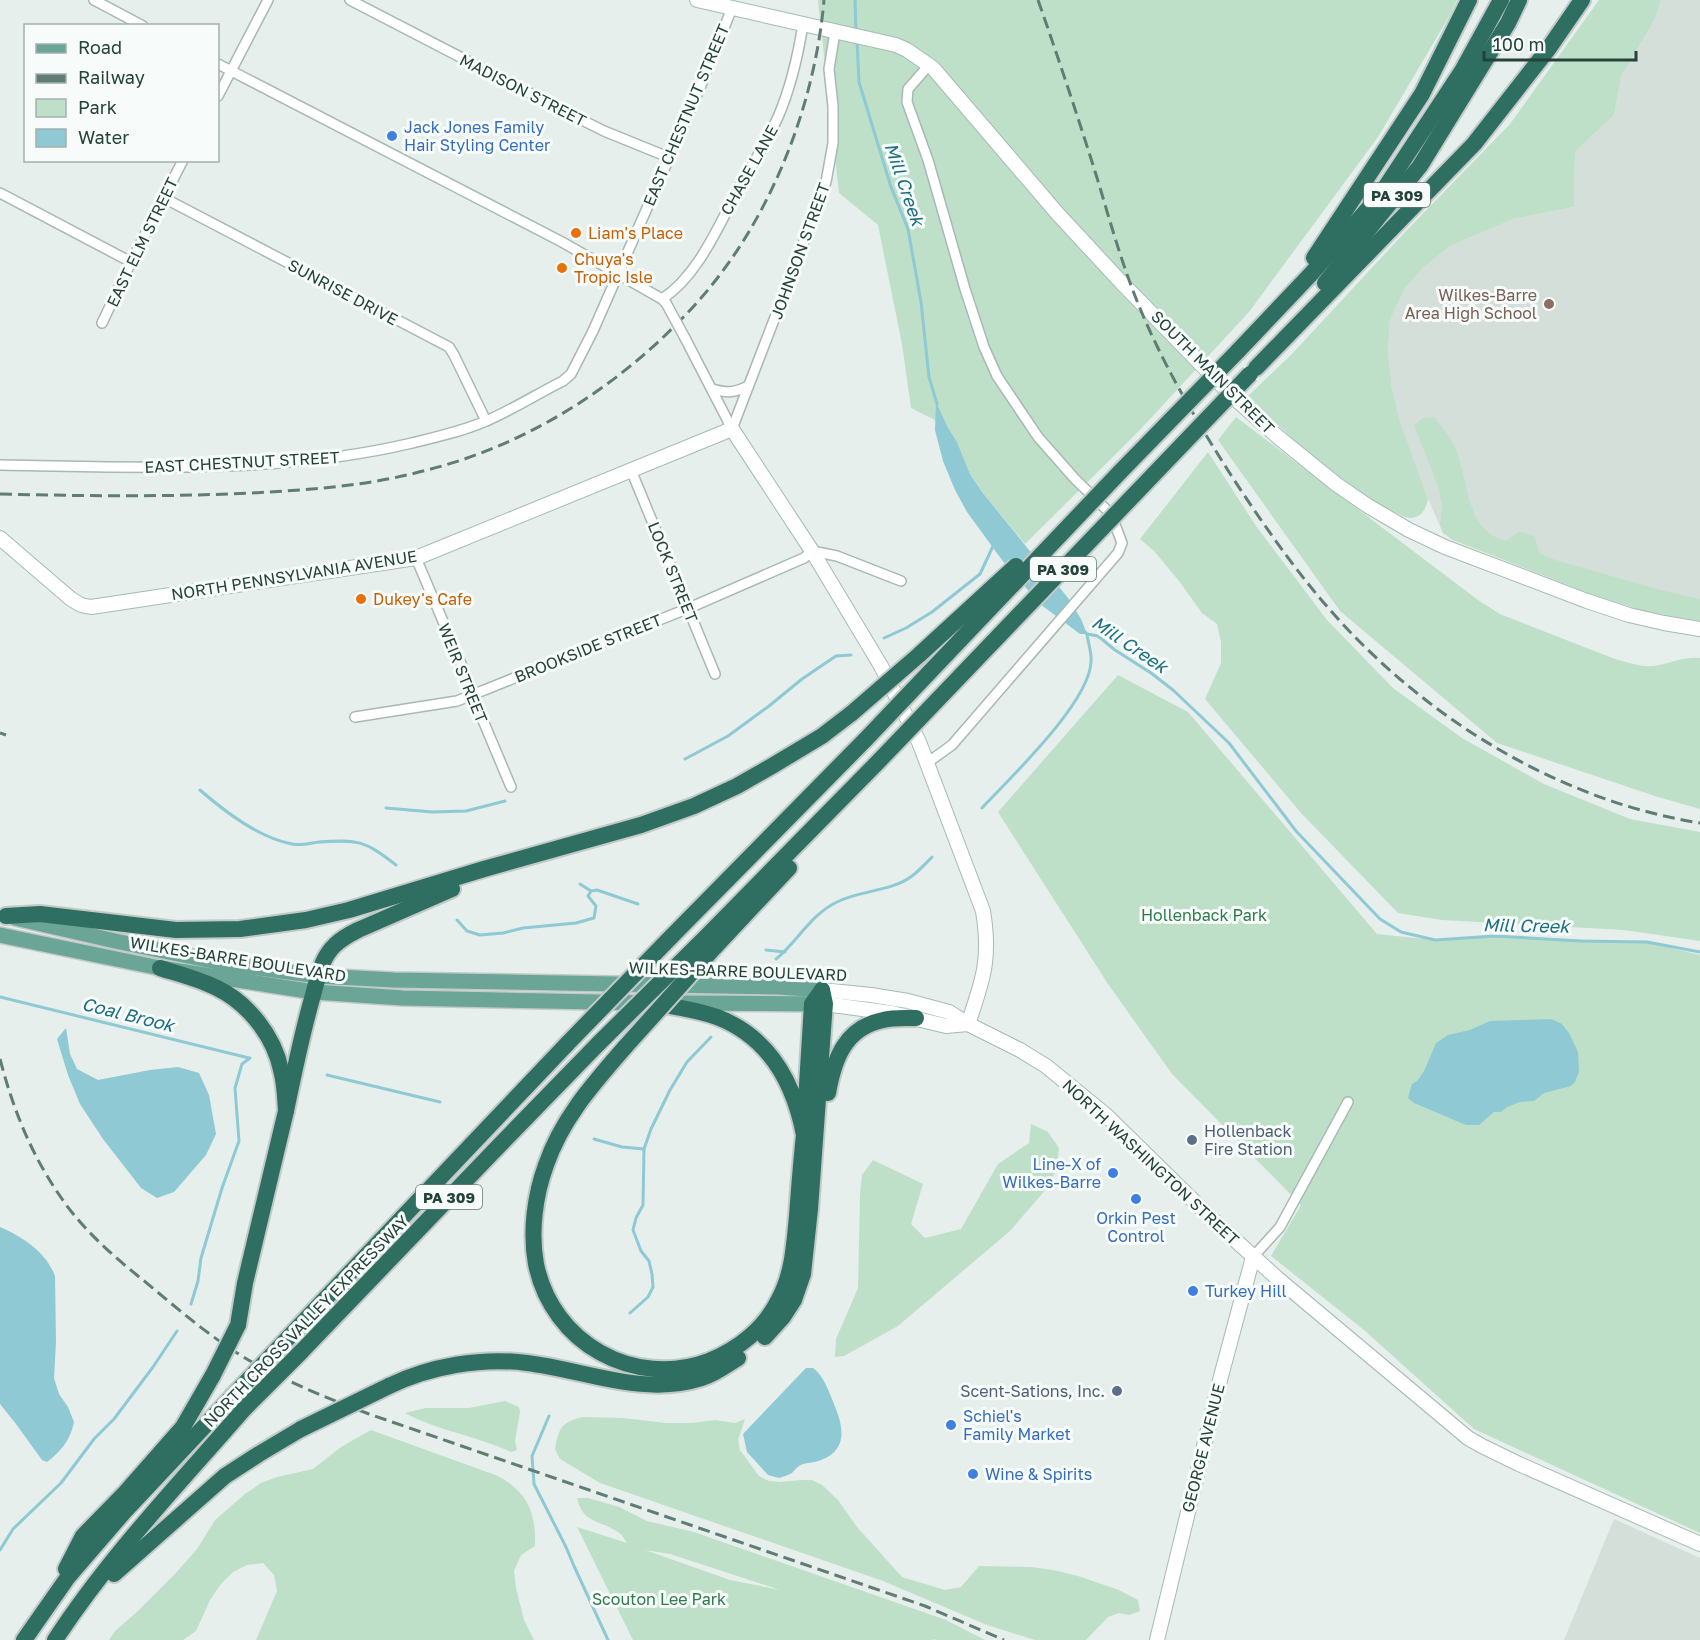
<svg xmlns="http://www.w3.org/2000/svg" width="1700" height="1640" viewBox="0 0 1700 1640" font-family="'Golos Text',sans-serif">
  <style>
    .built { fill: #d4dfda }
    .green { fill: #bfe0c8; fill-rule: evenodd }
    .water { fill: #8ec9d4 }
    .lines { fill: none; stroke-linecap: round; stroke-linejoin: round }
    .stream { stroke: #8ec9d4; stroke-width: 3 }
    .street-casing { stroke: #a8b8b2; stroke-width: 12 }
    .secondary-casing { stroke: #a4bbb3; stroke-width: 16 }
    .primary-casing { stroke: #c2cac8; stroke-width: 18 }
    .highway-casing { stroke: #c2cac8; stroke-width: 20 }
    .street { stroke: #fff; stroke-width: 9 }
    .secondary { stroke: #fff; stroke-width: 14 }
    .primary { stroke: #6aa596; stroke-width: 15 }
    .highway { stroke: #2f6f62; stroke-width: 16 }
    .rail { stroke: #5f7d75; stroke-width: 3; stroke-dasharray: 12 6; stroke-linecap: butt }
    .street-bridge-casing { stroke: #a8b8b2; stroke-width: 12; stroke-linecap: butt }
    .highway-bridge-casing { stroke: #c2cac8; stroke-width: 20; stroke-linecap: butt }
    .street-bridge { stroke: #fff; stroke-width: 9 }
    .highway-bridge { stroke: #2f6f62; stroke-width: 16 }
    .shop-dot { fill: #3f7fe0; stroke: #f7fbf9; stroke-width: 2 }
    .food-dot { fill: #e8710a; stroke: #f7fbf9; stroke-width: 2 }
    .education-dot { fill: #8d6e63; stroke: #f7fbf9; stroke-width: 2 }
    .service-dot { fill: #5c6f8a; stroke: #f7fbf9; stroke-width: 2 }
    .labels { text-anchor: middle; dominant-baseline: central; stroke-width: 6; stroke-linejoin: round; paint-order: stroke }
    .shield { fill: #f7fbf9; stroke: #637a73; stroke-width: 1.5 }
    .shield-label { font-size: 15px; font-weight: bold; fill: #24423a }
    .street-label { font-size: 16px; fill: #24423a; stroke: #f7fbf9 }
    .shop-label { font-size: 16px; fill: #366cbe; stroke: #f7fbf9; text-anchor: start }
    .food-label { font-size: 16px; fill: #c56008; stroke: #f7fbf9; text-anchor: start }
    .education-label { font-size: 16px; fill: #785e54; stroke: #f7fbf9; text-anchor: end }
    .park-label { font-size: 16px; fill: #2d7a4b; stroke: #f7fbf9 }
    .service-label { font-size: 16px; fill: #4e5e75; stroke: #f7fbf9; text-anchor: start }
    .water-label { font-size: 18px; font-style: italic; fill: #1c6f80; stroke: #f7fbf9 }
  </style>
  <rect width="100%" height="100%" fill="#e6efeb"/>
  <!-- built -->
  <g class="built">
    <polygon points="1661,0 1700,0 1700,621 1644,611 1594,595 1453,540 1443,533 1428,499 1400,421 1392,389 1388,352 1390,320 1405,288 1423,268 1450,246 1513,219 1574,207 1575,152 1614,115 1621,77 1655,19"/>
    <polygon points="1614,1519 1700,1558 1700,1640 1564,1640"/>
  </g>
  <!-- green -->
  <g class="green">
    <polygon points="818,0 1457,0 1450,15 1378,137 1249,312 1138,432 1025,544 982,492 970,474 957,442 947,426 911,408 902,344 878,225 839,193"/>
    <path d="M1599 0H1661L1655 19 1621 77 1614 115 1575 152 1574 207 1513 219 1450 246 1423 268 1405 288 1390 320 1388 352 1392 389 1400 421 1428 499C1426 509 1422 517 1411 518 1405 518 1399 514 1394 512 1338 485 1293 438 1247 397L1292 354 1406 231 1510 124Z"/>
    <path d="M1236 417 1478 600 1500 614 1615 659C1626 662 1640 667 1653 666 1669 664 1683 656 1700 658V809L1658 797 1497 743 1340 611 1218 440Z"/>
    <path d="M1434 417C1443 428 1452 439 1457 452 1469 484 1466 531 1506 541L1520 531 1535 537 1539 553 1556 560 1657 589 1700 599V621L1644 611 1594 595 1453 540 1443 533 1440 525 1442 506 1439 489 1414 425 1423 418Z"/>
    <polygon points="1208,452 1256,526 1327,620 1393,688 1462,738 1544,784 1630,819 1700,832 1700,941 1624,930 1442,920 1398,913 1301,813 1205,699 1221,663 1221,642 1217,624 1202,613 1179,581 1154,551 1140,539"/>
    <polygon points="1118,675 1188,712 1377,934 1435,940 1495,936 1647,942 1700,955 1700,1533 1474,1429 1364,1330 1271,1256 1301,1205 1172,1074 1108,984 998,812"/>
    <polygon points="1031,1124 1048,1132 1059,1148 1057,1168 1048,1187 1010,1231 898,1326 844,1356 835,1357 836,1339 858,1288 860,1194 862,1175 873,1160 923,1184 911,1224 925,1238 961,1229 998,1164 1029,1143"/>
    <path d="M505 1401 519 1407 520 1412 515 1441 517 1450 511 1452C477 1436 438 1431 405 1413L425 1408H469Z"/>
    <path d="M583 1417 623 1418 666 1423H691L715 1420 735 1423 745 1419 738 1440 740 1450 759 1476 769 1481 780 1482 801 1480H812L822 1485 838 1500 857 1527 902 1577 945 1590 961 1587 979 1566 1031 1567 1053 1570 1078 1576 1119 1590 1138 1600 1140 1611 1129 1615 1119 1613 1108 1617 1086 1640H1035L987 1625 883 1581 600 1483 560 1459 555 1449C559 1428 561 1422 583 1417Z"/>
    <path d="M371 1430 498 1476C528 1493 536 1512 535 1546L521 1555 514 1571 516 1588 524 1620 534 1640H256L277 1591 274 1575 263 1563 247 1565 233 1572 221 1584 210 1600 196 1631 183 1640H109L115 1631 138 1611 175 1574 197 1549 215 1520 245 1494 261 1483 277 1477 313 1469 341 1447Z"/>
    <path d="M577 1498H588L619 1507 647 1521 694 1532 946 1620 985 1640H937L933 1639V1640H633L577 1527 627 1543C624 1539 622 1534 618 1532 600 1520 583 1524 577 1498ZM645 1550 670 1554 780 1590 730 1580Z"/>
  </g>
  <!-- water -->
  <g class="water">
    <polygon points="936,402 947,426 957,442 970,474 982,492 1068,598 1081,619 1087,634 1080,634 1040,604 1002,560 967,512 955,490 943,461 935,430"/>
    <polygon points="1551,1019 1562,1024 1569,1033 1578,1052 1579,1072 1575,1082 1571,1086 1544,1093 1534,1101 1520,1102 1507,1107 1501,1112 1494,1112 1479,1125 1466,1125 1414,1103 1408,1098 1412,1084 1417,1081 1424,1071 1436,1043 1448,1035 1470,1030 1490,1021"/>
    <polygon points="66,1028 70,1054 77,1069 98,1080 150,1070 178,1067 199,1073 209,1095 216,1134 206,1155 174,1192 157,1198 141,1188 103,1139 80,1104 68,1075 57,1039"/>
    <path d="M0 1227C23 1237 46 1252 55 1276L56 1342 54 1378 59 1394 68 1407 74 1422C70 1441 61 1451 47 1462L42 1460 16 1424 0 1404Z"/>
    <path d="M806 1368H813C824 1376 829 1392 834 1404 843 1426 849 1449 821 1460 814 1463 805 1462 799 1466 796 1468 794 1471 792 1473 788 1475 783 1477 779 1478L768 1475 747 1452 743 1434Z"/>
  </g>
  <g class="lines">
    <!-- stream -->
    <g class="stream">
      <polyline points="855,0 856,31"/>
      <polyline points="857,41 859,82 891,187 908,229 921,302 929,377 937,404"/>
      <polyline points="1084,631 1087,634 1098,636 1115,650 1151,673 1173,690 1229,743 1296,831 1380,919 1401,932 1435,940 1495,936 1580,941 1647,942 1700,952"/>
      <polyline points="884,638 906,628 932,612 980,574 994,544"/>
      <polyline points="685,759 728,736 769,706 802,679 836,656 851,655"/>
      <path d="M200 790C224 811 259 838 292 844 300 846 311 843 319 842 359 839 365 841 396 865"/>
      <polyline points="386,808 432,812 466,811 505,801"/>
      <path d="M982 808C1011 777 1089 703 1091 662 1092 653 1088 643 1087 634"/>
      <polyline points="580,884 591,891"/>
      <polyline points="457,920 467,931 480,935 503,933 523,928 576,923 594,918 596,906 588,896 591,891 597,890 638,904"/>
      <polyline points="766,950 785,952"/>
      <path d="M776 959C798 941 810 915 837 902 860 890 891 892 912 876 919 871 926 863 932 857"/>
      <polyline points="0,997 249,1058"/>
      <polyline points="327,1075 440,1102"/>
      <polyline points="594,1139 622,1147 644,1149"/>
      <polyline points="191,1304 198,1281 201,1258 222,1188 239,1141 235,1088 242,1064 250,1058"/>
      <polyline points="630,1313 648,1297 653,1287 652,1274 649,1261 641,1251 633,1230 636,1218 643,1205 644,1149 651,1129 670,1090 687,1062 711,1037"/>
      <polyline points="549,1416 532,1456 534,1484 566,1547 574,1566 608,1640"/>
      <polyline points="0,1550 13,1529 61,1483 94,1439 114,1419 153,1367 177,1331"/>
    </g>
    <defs>
      <g id="street">
        <polyline points="94,0 143,26"/>
        <polyline points="350,0 576,117 604,131 668,157"/>
        <polyline points="218,64 562,242 662,299 666,303"/>
        <polyline points="218,96 268,0"/>
        <polyline points="0,193 131,262"/>
        <polyline points="164,198 449,347 454,355 486,421"/>
        <path d="M662 299C699 275 719 224 740 186 753 164 767 141 778 117 791 87 798 56 803 24"/>
        <polyline points="102,323 131,262 183,160"/>
        <polyline points="685,338 732,429"/>
        <path d="M712 389C727 393 735 393 748 386"/>
        <polyline points="732,429 810,226 826,182 833,143 833,106 829,69 835,32"/>
        <path d="M0 465C137 467 277 475 412 443 437 437 463 431 486 421 512 410 537 394 563 381L571 374 593 331 702 83 732 8"/>
        <polyline points="631,470 715,674"/>
        <polyline points="416,558 474,694 479,711 511,787"/>
        <polyline points="355,717 457,701 689,608 804,558 812,551 837,556 901,581"/>
        <polyline points="927,763 952,745 1118,553 1122,543 1111,514 1075,479 1038,437 997,376 984,347 965,289 928,160 907,102 908,89 929,65"/>
        <polyline points="1253,1257 1280,1227 1348,1102"/>
      </g>
      <g id="secondary">
        <polyline points="697,0 896,45 907,50 933,68 1057,213 1120,281 1230,394 1278,437 1336,484 1368,506 1409,530 1445,547 1587,601 1629,615 1664,623 1700,629"/>
        <path d="M0 538 71 599 81 605 91 607 416 558 732 429 812 551 881 666 919 742 983 911C991 959 983 980 968 1024"/>
        <polyline points="822,990 871,995 908,1001 949,1012 968,1024 1020,1050 1046,1066 1107,1116 1212,1219 1277,1278 1468,1438 1482,1446 1519,1464 1700,1544"/>
        <polyline points="825,1004 892,1013 946,1026 968,1024"/>
        <polyline points="1157,1640 1220,1380 1253,1257"/>
      </g>
      <g id="primary">
        <polyline points="15,918 115,941 222,963 318,976 394,980 778,987 822,990"/>
        <polyline points="0,935 160,968 314,992 403,998 648,1003"/>
        <polyline points="678,1003 822,1004"/>
      </g>
      <g id="highway">
        <polyline points="1314,258 1422,94 1469,0"/>
        <polyline points="1325,283 1420,166 1508,23 1519,0"/>
        <polyline points="1237,352 1311,274 1381,194 1462,71 1501,0"/>
        <polyline points="1256,368 1474,144 1549,48 1582,0"/>
        <polyline points="6,916 40,914 176,930 240,929 306,920 349,910 484,869 641,825 694,806 737,786 772,766 822,736 852,713"/>
        <polyline points="670,938 866,739"/>
        <polyline points="701,942 876,764"/>
        <polyline points="714,948 789,868"/>
        <path d="M160 968C179 974 199 979 217 988 248 1003 274 1036 281 1070 285 1084 285 1097 286 1111L245 1283 238 1325"/>
        <path d="M626 1046C594 1083 562 1118 546 1165 535 1195 530 1232 536 1264 552 1343 634 1389 709 1361 739 1349 765 1328 779 1299 793 1273 794 1245 797 1216 799 1189 801 1162 804 1135 794 1083 769 1037 717 1017 698 1010 675 1007 654 1003"/>
        <path d="M828 1093C834 1059 845 1028 883 1020 894 1017 905 1018 916 1018"/>
        <path d="M286 1111C294 1072 302 1033 313 995 318 978 321 958 335 945 342 938 350 934 358 930L452 889"/>
        <polyline points="805,1118 812,1004 822,990"/>
        <polyline points="765,1337 783,1317 794,1300 803,1274 810,1209 824,1016 825,1004 822,990"/>
        <polyline points="288,1338 568,1043"/>
        <polyline points="300,1353 493,1152 599,1043"/>
        <path d="M389 1386C430 1366 482 1357 527 1363 585 1370 644 1397 702 1378 715 1374 727 1365 738 1358"/>
        <polyline points="66,1569 83,1536 125,1493 183,1427 213,1375"/>
        <polyline points="114,1574 225,1476 259,1454 301,1429"/>
        <polyline points="24,1640 68,1577 124,1512 231,1398"/>
        <path d="M55 1640C109 1557 179 1484 244 1409"/>
      </g>
    </defs>
    <!-- street casing -->
    <use href="#street" class="street-casing"/>
    <!-- secondary casing -->
    <use href="#secondary" class="secondary-casing"/>
    <!-- primary casing -->
    <use href="#primary" class="primary-casing"/>
    <!-- highway casing -->
    <use href="#highway" class="highway-casing"/>
    <!-- street -->
    <use href="#street" class="street"/>
    <!-- secondary -->
    <use href="#secondary" class="secondary"/>
    <!-- primary -->
    <use href="#primary" class="primary"/>
    <!-- highway -->
    <use href="#highway" class="highway"/>
    <!-- rail -->
    <g class="rail">
      <path d="M1038 0C1059 60 1079 120 1098 181 1112 228 1125 275 1145 320 1168 373 1198 423 1229 472 1266 529 1307 588 1355 637 1447 731 1569 802 1700 823"/>
      <path d="M0 494C84 496 167 497 251 493 309 490 367 486 423 471 531 445 629 380 701 298 771 218 815 105 824 0"/>
      <polyline points="0,733 6,735"/>
      <path d="M0 1059C13 1109 31 1154 60 1196 82 1229 113 1256 143 1280 178 1309 212 1339 252 1362 290 1383 329 1399 369 1414L925 1606 1004 1640"/>
    </g>
    <defs>
      <polyline id="street-bridge" points="666,303 685,338"/>
      <g id="highway-bridge">
        <polyline points="852,713 919,655 1016,566"/>
        <polyline points="866,739 1121,471 1237,352"/>
        <polyline points="876,764 1250,374"/>
        <polyline points="568,1043 670,938"/>
        <polyline points="599,1043 701,942"/>
        <polyline points="626,1046 714,948"/>
        <polyline points="213,1375 238,1325"/>
        <polyline points="231,1398 288,1338"/>
        <polyline points="244,1409 300,1353"/>
        <polyline points="301,1429 389,1386"/>
      </g>
    </defs>
    <!-- street-bridge casing -->
    <use href="#street-bridge" class="street-bridge-casing"/>
    <!-- highway-bridge casing -->
    <use href="#highway-bridge" class="highway-bridge-casing"/>
    <!-- street-bridge -->
    <use href="#street-bridge" class="street-bridge"/>
    <!-- highway-bridge -->
    <use href="#highway-bridge" class="highway-bridge"/>
  </g>
  <!-- markers -->
  <g class="shop-dot">
    <circle cx="392" cy="136" r="6"/>
    <circle cx="1113" cy="1173" r="6"/>
    <circle cx="1136" cy="1199" r="6"/>
    <circle cx="1193" cy="1291" r="6"/>
    <circle cx="951" cy="1425" r="6"/>
    <circle cx="973" cy="1474" r="6"/>
  </g>
  <g class="food-dot">
    <circle cx="576" cy="233" r="6"/>
    <circle cx="562" cy="268" r="6"/>
    <circle cx="361" cy="599" r="6"/>
  </g>
  <circle class="education-dot" cx="1549" cy="304" r="6"/>
  <g class="service-dot">
    <circle cx="1192" cy="1140" r="6"/>
    <circle cx="1117" cy="1391" r="6"/>
  </g>
  <g class="labels">
    <!-- shield labels -->
    <g class="shield">
      <rect x="1364" y="183" width="66" height="24" rx="4.5"/>
      <rect x="1030" y="557" width="66" height="24" rx="4.5"/>
      <rect x="416" y="1185" width="66" height="24" rx="4.5"/>
    </g>
    <g class="shield-label">
      <text x="1397" y="195">PA 309</text>
      <text x="1063" y="569">PA 309</text>
      <text x="449" y="1197">PA 309</text>
    </g>
    <!-- street labels -->
    <g class="street-label">
      <text transform="translate(523 90) rotate(27)">MADISON STREET</text>
      <text transform="translate(686 115) rotate(-67)">EAST CHESTNUT STREET</text>
      <text transform="translate(749 170) rotate(-61)">CHASE LANE</text>
      <text transform="translate(142 242) rotate(-64)">EAST ELM STREET</text>
      <text transform="translate(800 251) rotate(-70)">JOHNSON STREET</text>
      <text transform="translate(343 292) rotate(28)">SUNRISE DRIVE</text>
      <text transform="translate(1213 372) rotate(45)">SOUTH MAIN STREET</text>
      <text transform="translate(242 462) rotate(-3)">EAST CHESTNUT STREET</text>
      <text transform="translate(673 572) rotate(68)">LOCK STREET</text>
      <text transform="translate(294 575) rotate(-9)">NORTH PENNSYLVANIA AVENUE</text>
      <text transform="translate(588 648) rotate(-22)">BROOKSIDE STREET</text>
      <text transform="translate(463 673) rotate(68)">WEIR STREET</text>
      <text transform="translate(238 959) rotate(9)">WILKES-BARRE BOULEVARD</text>
      <text transform="translate(738 971) rotate(2)">WILKES-BARRE BOULEVARD</text>
      <text transform="translate(1151 1162) rotate(43)">NORTH WASHINGTON STREET</text>
      <text transform="translate(306 1321) rotate(-46)">NORTH CROSS VALLEY EXPRESSWAY</text>
      <text transform="translate(1203 1448) rotate(-76)">GEORGE AVENUE</text>
    </g>
    <!-- shop labels -->
    <g class="shop-label">
      <text x="404" y="127">Jack Jones Family<tspan x="404" dy="18">Hair Styling Center</tspan></text>
      <text x="1101" y="1164" text-anchor="end">Line-X of<tspan x="1101" dy="18">Wilkes-Barre</tspan></text>
      <text x="1136" y="1218" text-anchor="middle">Orkin Pest<tspan x="1136" dy="18">Control</tspan></text>
      <text x="1205" y="1291">Turkey Hill</text>
      <text x="963" y="1416">Schiel's<tspan x="963" dy="18">Family Market</tspan></text>
      <text x="985" y="1474">Wine &amp; Spirits</text>
    </g>
    <!-- food labels -->
    <g class="food-label">
      <text x="588" y="233">Liam's Place</text>
      <text x="574" y="259">Chuya's<tspan x="574" dy="18">Tropic Isle</tspan></text>
      <text x="373" y="599">Dukey's Cafe</text>
    </g>
    <!-- education labels -->
    <g class="education-label">
      <text x="1537" y="295">Wilkes-Barre<tspan x="1537" dy="18">Area High School</tspan></text>
    </g>
    <!-- park labels -->
    <g class="park-label">
      <text x="1204" y="915">Hollenback Park</text>
      <text x="659" y="1599">Scouton Lee Park</text>
    </g>
    <!-- service labels -->
    <g class="service-label">
      <text x="1204" y="1131">Hollenback<tspan x="1204" dy="18">Fire Station</tspan></text>
      <text x="1105" y="1391" text-anchor="end">Scent-Sations, Inc.</text>
    </g>
    <!-- water labels -->
    <g class="water-label">
      <text transform="translate(905 184) rotate(71)">Mill Creek</text>
      <text transform="translate(1130 644) rotate(34)">Mill Creek</text>
      <text transform="translate(1526 925) rotate(1)">Mill Creek</text>
      <text transform="translate(128 1014) rotate(14)">Coal Brook</text>
    </g>
  </g>
  <!-- legend -->
  <rect x="24" y="24" width="195" height="138" fill="#f7fbf9" stroke="#a3b1ad" stroke-width="1.5"/>
  <rect x="36" y="44" width="30" height="9" fill="#6aa596" stroke="#a3b1ad" stroke-width="1.5"/>
  <text x="78" y="54" font-size="18" fill="#24423a">Road</text>
  <rect x="36" y="74" width="30" height="9" fill="#5f7d75" stroke="#a3b1ad" stroke-width="1.5"/>
  <text x="78" y="84" font-size="18" fill="#24423a">Railway</text>
  <rect x="36" y="99" width="30" height="18" fill="#bfe0c8" stroke="#a3b1ad" stroke-width="1.5"/>
  <text x="78" y="114" font-size="18" fill="#24423a">Park</text>
  <rect x="36" y="129" width="30" height="18" fill="#8ec9d4" stroke="#a3b1ad" stroke-width="1.5"/>
  <text x="78" y="144" font-size="18" fill="#24423a">Water</text>
  <!-- scale -->
  <path d="M1484 51v9h152v-9" fill="none" stroke="#24423a" stroke-width="3"/>
  <text x="1493" y="51" font-size="18" fill="#24423a" stroke="#f7fbf9" stroke-width="4.5" paint-order="stroke">100 m</text>
</svg>
